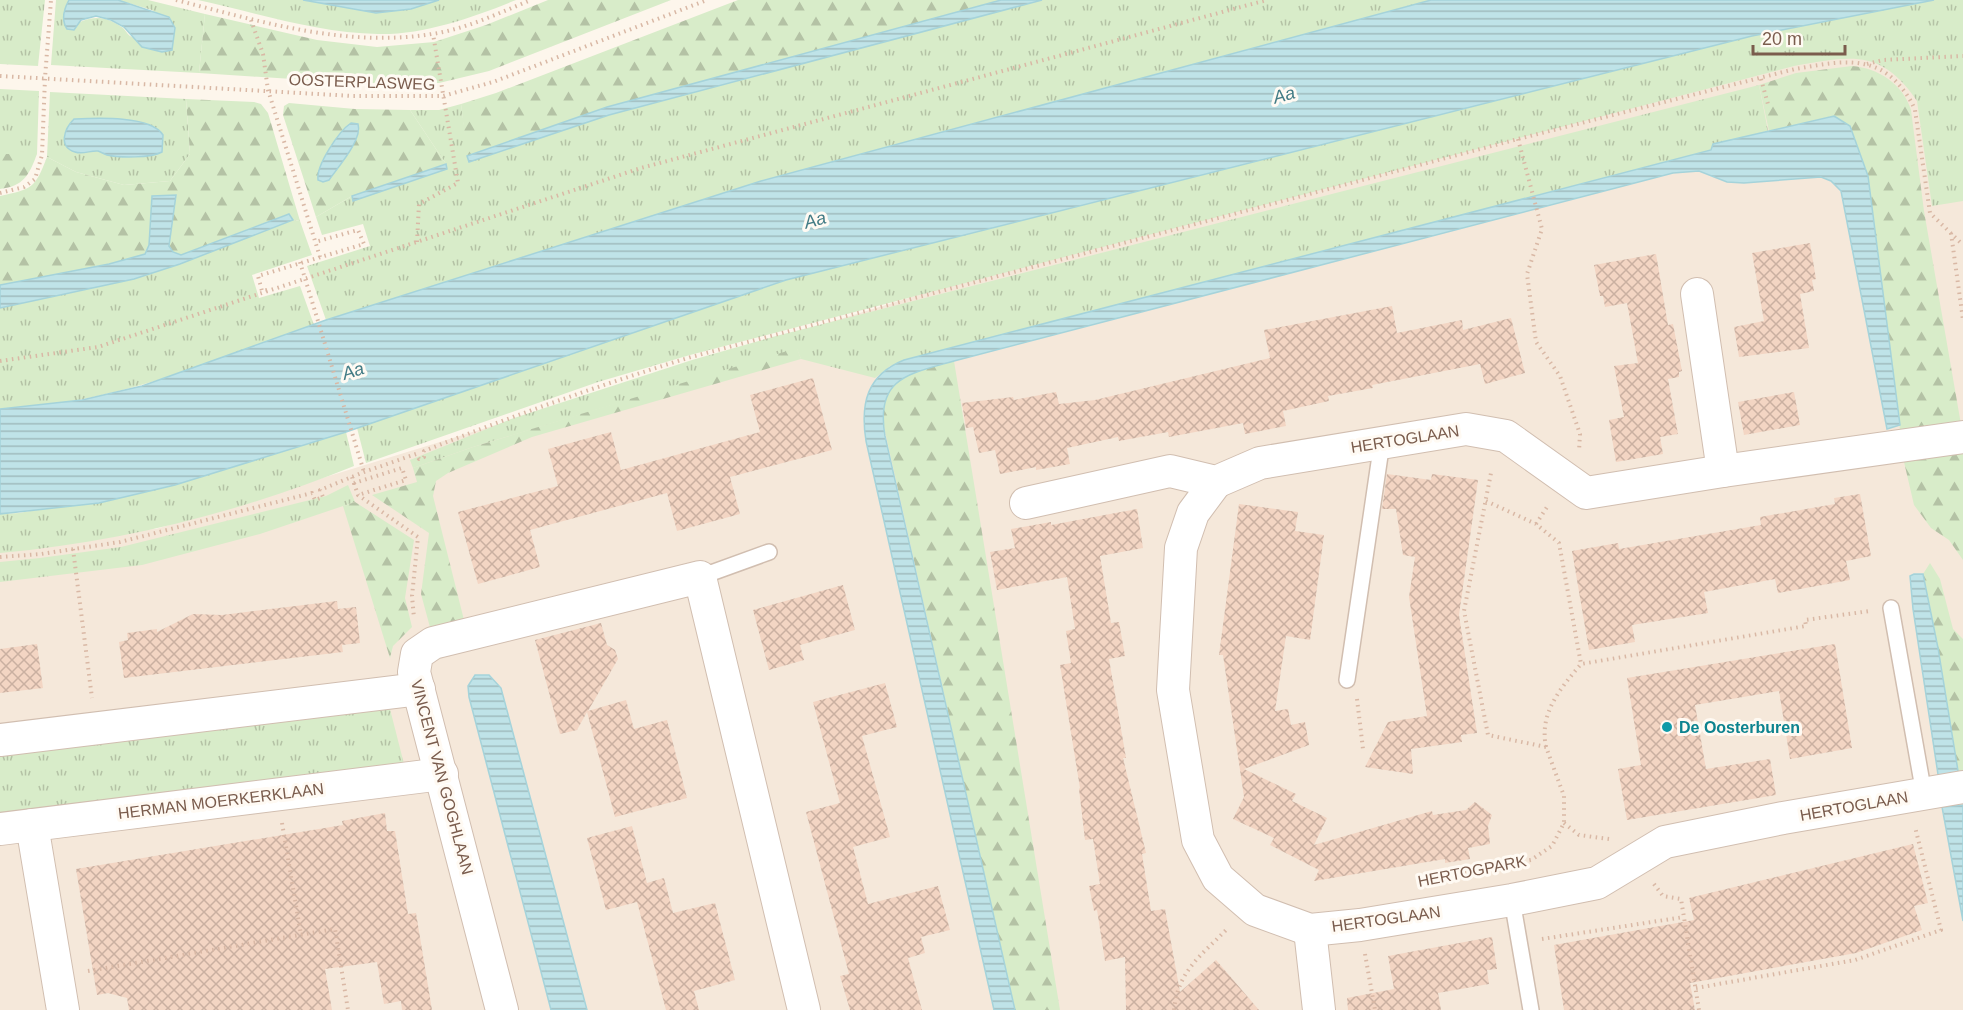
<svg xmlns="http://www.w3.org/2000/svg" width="1963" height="1010" viewBox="0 0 1963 1010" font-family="Helvetica,sans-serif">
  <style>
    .residential { fill: #f5e8da }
    .grass { fill: url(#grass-tufts) }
    .forest { fill: url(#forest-firs) }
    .water { fill: url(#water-rules); stroke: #a5d3da; stroke-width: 1.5 }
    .building { fill: url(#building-cross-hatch) }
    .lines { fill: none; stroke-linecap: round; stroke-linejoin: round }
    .service-casing { stroke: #d1beb0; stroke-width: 18 }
    .minor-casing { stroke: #d1beb0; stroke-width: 34 }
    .path { stroke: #d9b8a5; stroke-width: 4; stroke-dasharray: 1.5 4.5; stroke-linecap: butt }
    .service { stroke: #fff; stroke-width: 15 }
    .minor { stroke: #fff; stroke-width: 32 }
    .culture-dot { fill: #0f9aa8; stroke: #fffaf3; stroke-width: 2 }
    .labels { text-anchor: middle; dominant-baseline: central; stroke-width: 6; stroke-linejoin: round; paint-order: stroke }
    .street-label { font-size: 16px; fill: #7a5c4d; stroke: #fffaf3 }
    .culture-label { font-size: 16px; font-weight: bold; fill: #0d838f; stroke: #fffaf3; text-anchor: start }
    .water-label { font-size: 18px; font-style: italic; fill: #437c86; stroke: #fffaf3 }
  </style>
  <defs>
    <pattern id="grass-tufts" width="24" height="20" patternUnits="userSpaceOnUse" patternTransform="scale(1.5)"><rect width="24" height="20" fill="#d8ecc9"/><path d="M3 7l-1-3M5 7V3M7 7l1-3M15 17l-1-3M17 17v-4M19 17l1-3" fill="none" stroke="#b4c2a5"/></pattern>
    <pattern id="forest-firs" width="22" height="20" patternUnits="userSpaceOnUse" patternTransform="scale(1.5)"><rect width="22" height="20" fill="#d8ecc9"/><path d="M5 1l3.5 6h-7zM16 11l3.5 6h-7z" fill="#b4c2a5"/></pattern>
    <pattern id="water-rules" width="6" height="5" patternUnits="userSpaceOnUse" patternTransform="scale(1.5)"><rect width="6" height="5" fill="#bfe3e8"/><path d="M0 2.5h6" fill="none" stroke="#a0bbbe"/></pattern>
    <pattern id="building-cross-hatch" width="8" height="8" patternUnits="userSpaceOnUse" patternTransform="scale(1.5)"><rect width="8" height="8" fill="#f3d5c3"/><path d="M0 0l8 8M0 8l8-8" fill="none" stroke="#cab0a1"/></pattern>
  </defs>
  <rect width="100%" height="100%" fill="#fdf6ec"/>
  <!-- residential -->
  <polygon class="residential" points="1502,0 1963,0 1963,1010 0,1010 0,536 156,529 1522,110"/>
  <!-- grass -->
  <g class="grass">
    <polygon points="0,0 45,0 38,66 0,64"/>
    <path d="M56 0H69C64 9 61 20 67 29 86 17 101 13 120 26 125 28 126 33 130 36 142 43 159 45 172 50L175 28 152 10 118 0H148L205 14 199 73 51 65Z"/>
    <path d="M198 0H303L376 13 411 9 439 0H516C474 17 424 35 378 34 318 33 257 13 198 0Z"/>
    <polygon points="1042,0 1431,0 761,181 326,320 307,266 370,246 363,224 322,235 316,217 352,196 353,200 446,164 410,110 439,110 461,104 469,162 609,115"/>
    <path d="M1934 0H1963V201L1932 206 1917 101C1880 47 1850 57 1794 66L690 355 598 382 366 463 357 428 786 280 1752 36Z"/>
    <polygon points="1759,85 1768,131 1714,144 1711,150 904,360 890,366 875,378 801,359 797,349 473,447 413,468 410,460 511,419 692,360 776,336"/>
    <polygon points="0,89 39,91 37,154 0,154"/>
    <polygon points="50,92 186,99 190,154 170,181 124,185 76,172 47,157"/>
    <path d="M293 220 300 221 312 255 252 275 259 298 300 286 314 325C211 362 110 405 0 409V308L134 279 180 264Z"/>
    <path d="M346 432 354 466C241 512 122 542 0 553V514L19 513 175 485Z"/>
    <polygon points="348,485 355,502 260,534 142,565 0,582 0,562 40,558 121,547 326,496"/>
    <polygon points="376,708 390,709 404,764 0,818 0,754"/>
  </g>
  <!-- forest -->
  <g class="forest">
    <polygon points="548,0 671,0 489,71 439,83 354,83 199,73 205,14 317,40 377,47 434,42 486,25"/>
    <polygon points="738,0 1001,0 607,107 467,156 461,104 496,93"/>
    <path d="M1852 66C1878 68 1903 84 1911 110L1924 211 1963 436V560L1949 540 1931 528 1914 505 1904 462 1868 176 1833 116 1769 131 1759 85 1796 73Z"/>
    <path d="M186 99 254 102 261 104 268 113 300 221 293 220 288 214 181 255 173 252 169 246 176 195 153 196 149 245 145 254 109 264 0 285V196C33 189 35 188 47 157L76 172 124 185 170 181 190 154Z"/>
    <polygon points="289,103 355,109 410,110 446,164 352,196 316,217 283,115 284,106"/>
    <path d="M0 154H37C29 175 24 186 0 189Z"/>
    <polygon points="797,348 801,359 532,437 448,473 436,481 433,496 464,620 431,631 421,594 429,533 372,495 417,482 413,468 473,447"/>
    <path d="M954 361 1060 1010H1015L882 418C883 409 884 399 889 390 900 371 934 366 954 361Z"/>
    <polygon points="355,502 414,540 405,598 412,627 393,646 390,658 343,506"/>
    <polygon points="1930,563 1940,579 1953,629 1963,639 1963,804 1938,648 1923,574"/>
  </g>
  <!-- water -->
  <g class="water">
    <path d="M69 0H118L169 17 175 28 172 50 162 52 142 47 124 27 111 20 96 16 81 20 74 30 67 29C61 20 64 9 69 0Z"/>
    <polygon points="303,0 439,0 411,9 376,13"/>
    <polygon points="1001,0 1042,0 609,115 469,162 467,156 607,107"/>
    <polygon points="1431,0 1934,0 1752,36 786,280 346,432 175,485 99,503 0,514 0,409 82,400 142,386 326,320 761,181"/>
    <path d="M1834 116 1850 126 1868 176 1900 425 1887 429 1841 191 1831 181 1821 177 1744 183 1727 182 1699 171 1673 173 954 361C908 374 875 378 885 436L1015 1010H994L866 441C860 403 867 375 904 360L1711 150 1713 144Z"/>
    <path d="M74 119C95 118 151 115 163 135L162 152C151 158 120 158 107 155 104 154 101 152 98 151 91 150 83 155 75 152 58 147 64 129 74 119Z"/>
    <path d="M351 123 358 124C363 139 338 167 329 180L323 182 318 180C316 165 339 131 351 123Z"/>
    <polygon points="446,164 447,169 353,201 352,196"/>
    <polygon points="176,195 169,246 173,252 181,255 289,214 293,220 180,264 134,279 0,308 0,285 109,264 145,254 149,245 152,196"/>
    <polygon points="1914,574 1923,574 1938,648 1959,777 1939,781 1913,609 1910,576"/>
    <polygon points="475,675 489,675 501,688 587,1010 551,1010 469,697 468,686"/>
    <polygon points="1963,805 1963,921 1942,807"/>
  </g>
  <!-- building -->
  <g class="building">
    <polygon points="1810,243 1816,279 1812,280 1814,291 1800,294 1809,348 1739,357 1734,327 1764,321 1752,253"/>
    <polygon points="1656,254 1668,325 1673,324 1682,371 1679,372 1679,377 1668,379 1678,434 1660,437 1663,454 1616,462 1609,420 1624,417 1614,366 1638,363 1627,303 1605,307 1603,296 1600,296 1594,265"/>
    <polygon points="1392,306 1397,333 1462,320 1463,330 1511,318 1525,373 1485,384 1480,364 1372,385 1373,388 1328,396 1329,401 1283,411 1286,426 1245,434 1243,423 1169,437 1168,432 1119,441 1118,437 1067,448 1070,464 1036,470 1036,467 1000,474 995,450 979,453 973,427 966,428 962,403 1013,397 1014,400 1056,392 1059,404 1095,400 1270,358 1264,330"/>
    <polygon points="813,378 832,450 730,477 740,514 677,531 667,493 530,530 540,567 478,584 458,512 558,486 548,449 611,432 621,470 760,432 750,395"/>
    <polygon points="1794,392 1800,425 1744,435 1738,402"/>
    <polygon points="1387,474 1431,480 1432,474 1478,480 1459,615 1477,733 1461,735 1462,742 1411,749 1413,774 1365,767 1388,722 1427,716 1409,597 1415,557 1403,555 1396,509 1382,509"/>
    <polygon points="1860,494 1871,556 1846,561 1850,580 1778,593 1775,579 1704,592 1708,613 1632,625 1635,642 1589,650 1572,551 1618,543 1619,549 1761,525 1760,517 1835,504 1834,498"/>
    <polygon points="1239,504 1298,512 1295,531 1324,535 1310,640 1286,636 1275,711 1288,709 1291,725 1305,722 1309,745 1244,769 1296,794 1292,801 1327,818 1314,845 1432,811 1433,815 1466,810 1475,802 1492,815 1488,826 1490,844 1468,848 1470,859 1445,863 1445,859 1314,881 1319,870 1270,845 1274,838 1233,819 1244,797 1223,655 1219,655"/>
    <polygon points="1137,509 1143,548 1100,556 1111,623 1119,622 1125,656 1109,659 1126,758 1123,758 1146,853 1142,854 1151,911 1165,909 1180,992 1216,960 1259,1010 1126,1010 1125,957 1105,961 1097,910 1094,911 1089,886 1100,884 1093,839 1085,840 1079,789 1080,788 1060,665 1071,663 1066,631 1075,629 1067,577 997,590 990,552 1015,548 1011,529 1051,522 1051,525"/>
    <polygon points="843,585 855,630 800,645 804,660 769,670 753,610"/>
    <polygon points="337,601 338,609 356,607 360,643 342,645 343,652 124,678 119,642 128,640 127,633 157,629 157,632 193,614 222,615"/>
    <polygon points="601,623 607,645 615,650 618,659 588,711 626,700 634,729 667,720 687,798 615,817 587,712 577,730 560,734 535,640"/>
    <polygon points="37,644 43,688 0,693 0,649"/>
    <polygon points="1835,644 1852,748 1790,759 1779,691 1695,705 1706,769 1770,759 1776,795 1627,820 1618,769 1641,765 1627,678"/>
    <polygon points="885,683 897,727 862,736 890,837 853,847 868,904 938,886 950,930 921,937 925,953 908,958 922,1010 850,1010 840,976 849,974 806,812 840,803 813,702"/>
    <polygon points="385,813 387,831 395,831 408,914 416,913 432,1010 402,1010 401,1001 384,1004 377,962 325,969 332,1010 129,1010 127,998 108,993 97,995 76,869 343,825 342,821"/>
    <polygon points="632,826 647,883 664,878 673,913 715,903 735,980 694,991 699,1010 666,1010 637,902 606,910 587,838"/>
    <polygon points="1913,844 1928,903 1914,906 1922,930 1856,953 1690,983 1695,1010 1564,1010 1554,945 1694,920 1689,898"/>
    <polygon points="1492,937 1497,969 1487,970 1489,984 1438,993 1441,1010 1348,1010 1347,998 1394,989 1388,956"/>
  </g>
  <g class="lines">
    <defs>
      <g id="service">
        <polyline points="700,577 769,552"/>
        <polyline points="1891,608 1924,794"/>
        <polyline points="1347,680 1382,442"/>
        <polyline points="1512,900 1531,1010"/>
      </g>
      <g id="minor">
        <polyline points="1697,294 1723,471"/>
        <polyline points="1216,482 1193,513 1181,548 1173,690 1198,840 1218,878 1255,910 1310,930 1360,925 1512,900 1597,883 1665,842 1783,818 1963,787"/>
        <polyline points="1026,503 1170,471 1216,482 1260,463 1466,429 1506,436 1586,493 1723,471 1963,437"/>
        <polyline points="0,740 419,689"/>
        <polyline points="32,825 63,1010"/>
        <polyline points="0,829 442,774"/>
        <polyline points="1310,930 1319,1010"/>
        <polyline points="502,1010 414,672 417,654 433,643 700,577 804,1010"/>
      </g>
    </defs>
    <!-- service casing -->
    <use href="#service" class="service-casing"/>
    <!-- minor casing -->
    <use href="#minor" class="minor-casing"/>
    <!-- path -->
    <g class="path">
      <path d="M176 0C259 21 345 48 432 34 466 29 499 13 531 0"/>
      <polyline points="251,20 263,54 268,90 320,257"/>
      <polyline points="1867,64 1883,60 1963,56"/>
      <polyline points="0,76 353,96 443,96 493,82 707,0"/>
      <polyline points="1761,79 1769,108"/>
      <polyline points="1518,139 1542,229 1527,274 1536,342 1560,376 1580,434 1579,451"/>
      <polyline points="0,193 24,187 35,179 42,155 45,78 51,0"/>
      <polyline points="1951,233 1963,320"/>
      <polyline points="417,242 419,204 458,183 433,34"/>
      <polyline points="300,262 364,472"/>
      <polyline points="267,290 262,291 258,276 364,244 358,230 315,242"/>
      <polyline points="0,361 98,347 641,168 1267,0"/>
      <polyline points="352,477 354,483 402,468 406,480 358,495"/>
      <polyline points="354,483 358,495 418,537 412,596 414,618"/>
      <polyline points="1486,501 1536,524 1559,543 1581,664"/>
      <polyline points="1536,524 1549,504"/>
      <polyline points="73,549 92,698"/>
      <path d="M0 557 41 554 120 542 312 493 315 500 323 497 320 490 364 472 416 454 419 459 424 457V451C512 416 600 385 691 357L1518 139 1795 69C1832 63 1872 52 1900 86 1906 93 1911 100 1915 110L1930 213 1963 245"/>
      <polyline points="1357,699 1363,749"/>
      <path d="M1546 747C1539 713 1560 689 1581 664L1806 626 1805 620 1870 611"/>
      <polyline points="282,823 301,935"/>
      <polyline points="1564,823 1579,835 1609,839"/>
      <polyline points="1435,878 1531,860 1552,846 1564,823 1564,796 1546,747 1488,735 1464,611 1491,473"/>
      <polyline points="1654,884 1663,896 1681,899 1699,1010"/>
      <polyline points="1542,939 1684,917"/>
      <polyline points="1365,954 1375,1010"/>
      <polyline points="88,971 335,929 348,1010"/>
      <polyline points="1696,988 1855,960 1941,930 1915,827"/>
      <path d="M1174 1010C1178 970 1202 955 1228 928"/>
    </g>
    <!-- service -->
    <use href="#service" class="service"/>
    <!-- minor -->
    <use href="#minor" class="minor"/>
  </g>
  <!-- markers -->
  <circle class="culture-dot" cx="1667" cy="727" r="6"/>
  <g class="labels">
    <!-- street labels -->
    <g class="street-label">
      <text transform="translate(362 82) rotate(2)">OOSTERPLASWEG</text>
      <text transform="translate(1405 439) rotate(-9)">HERTOGLAAN</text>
      <text transform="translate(442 777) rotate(75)">VINCENT VAN GOGHLAAN</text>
      <text transform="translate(221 801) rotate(-7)">HERMAN MOERKERKLAAN</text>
      <text transform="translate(1854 806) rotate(-10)">HERTOGLAAN</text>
      <text transform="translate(1472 871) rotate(-11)">HERTOGPARK</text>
      <text transform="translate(1386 919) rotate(-8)">HERTOGLAAN</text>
    </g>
    <!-- culture labels -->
    <g class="culture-label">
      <text x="1679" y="727">De Oosterburen</text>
    </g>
    <!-- water labels -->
    <g class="water-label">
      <text transform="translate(1284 95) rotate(-15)">Aa</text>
      <text transform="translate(815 220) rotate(-15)">Aa</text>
      <text transform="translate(353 371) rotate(-18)">Aa</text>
    </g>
  </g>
  <!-- scale -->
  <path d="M1753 45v9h92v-9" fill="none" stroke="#7a5c4d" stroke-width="3"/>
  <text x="1762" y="45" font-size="18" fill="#7a5c4d" stroke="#fffaf3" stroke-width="4.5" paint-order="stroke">20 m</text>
</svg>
